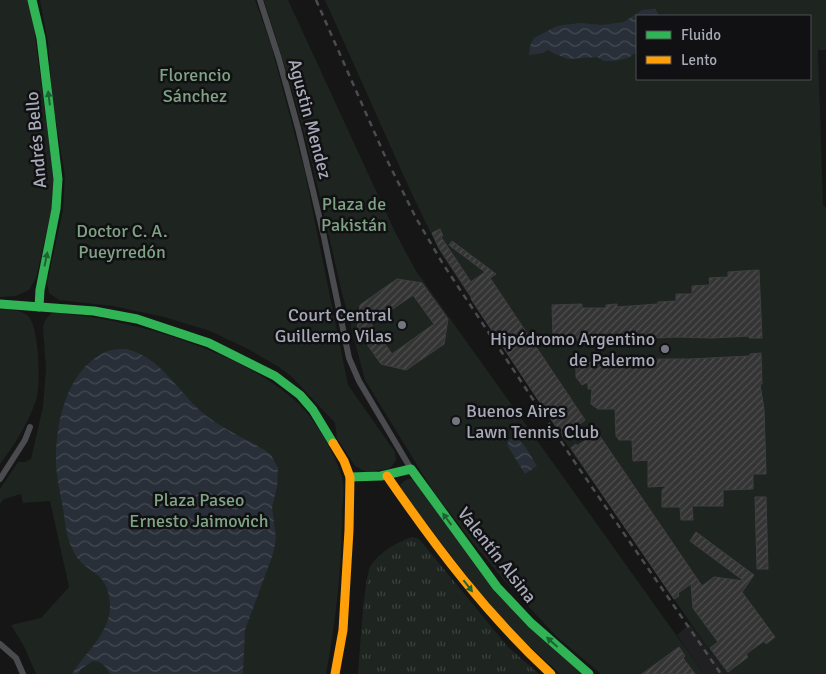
<svg xmlns="http://www.w3.org/2000/svg" width="826" height="674" viewBox="0 0 826 674" font-family="Signika,sans-serif">
  <style>
    .built { fill: #202022 }
    .grass { fill: url(#grass-tufts) }
    .park { fill: #1e2520; fill-rule: evenodd }
    .water { fill: url(#water-waves) }
    .building { fill: url(#building-hatch); stroke: #3f3f42; fill-rule: evenodd }
    .lines { fill: none; stroke-linecap: round; stroke-linejoin: round }
    .street { stroke: #4a4b4f; stroke-width: 6 }
    .fast { stroke: #30b455; stroke-width: 9 }
    .slow { stroke: #ff9f0a; stroke-width: 9 }
    .rail { stroke: #4a4c4f; stroke-width: 2.5; stroke-dasharray: 6 5; stroke-linecap: butt }
    .oneway { fill: #206234 }
    .poi-dot { fill: #74767f; stroke: #111012; stroke-width: 2 }
    .labels { text-anchor: middle; dominant-baseline: central; stroke-width: 5; stroke-linejoin: round; paint-order: stroke }
    .park-label { font-size: 18px; fill: #7ea385; stroke: #111012 }
    .street-label { font-size: 18px; fill: #a7aab8; stroke: #111012 }
    .poi-label { font-size: 18px; fill: #a7aab8; stroke: #111012; text-anchor: end }
  </style>
  <defs>
    <pattern id="grass-tufts" width="24" height="20" patternUnits="userSpaceOnUse" patternTransform="scale(1.25)"><rect width="24" height="20" fill="#1e2520"/><path d="M3 7l-1-3M5 7V3M7 7l1-3M15 17l-1-3M17 17v-4M19 17l1-3" fill="none" stroke="#3c423e"/></pattern>
    <pattern id="water-waves" width="16" height="10" patternUnits="userSpaceOnUse" patternTransform="scale(1.25)"><rect width="16" height="10" fill="#292f38"/><path d="M0 5q4-4 8 0t8 0" fill="none" stroke="#454a53"/></pattern>
    <pattern id="building-hatch" width="6" height="6" patternUnits="userSpaceOnUse" patternTransform="scale(1.25)"><rect width="6" height="6" fill="#343435"/><path d="M-1 1l2-2M0 6l6-6M5 7l2-2" fill="none" stroke="#4f4f50"/></pattern>
  </defs>
  <rect width="100%" height="100%" fill="#161616"/>
  <!-- built -->
  <polygon class="built" points="690,624 726,674 704,674 677,635"/>
  <!-- grass -->
  <path class="grass" d="M412 537 419 539 508 647 539 674H358C360 656 364 575 371 565 381 551 396 543 412 537Z"/>
  <!-- park -->
  <g class="park">
    <polygon points="0,0 28,0 32,14 54,179 52,207 36,278 29,290 16,296 0,297"/>
    <polygon points="40,0 255,0 271,45 305,173 348,385 395,452 396,460 392,466 388,469 366,472 355,466 337,438 335,423 292,377 279,367 248,349 210,331 164,317 113,306 59,300 49,293 47,283 63,210 65,176 53,103 48,43"/>
    <polygon points="264,0 288,0 395,232 416,271 704,674 601,674 556,636 503,579 473,543 433,491 365,380 341,289 315,175 295,99"/>
    <path d="M325 0H826V50H818L823 205 826 208V674H726L567 445 440 252 411 192ZM637 16H810V79H637Z"/>
    <path d="M0 310C9 310 23 309 29 317 39 329 41 385 36 400 28 424 15 444 0 464Z"/>
    <path d="M52 313C128 317 242 351 298 403 314 418 337 456 342 478 345 488 343 501 342 512 342 566 336 621 326 674H36L24 646 11 625 41 618 69 587 50 501 23 503 21 494 4 499 0 504V489L18 462H25L31 459 43 407 46 369 43 326 46 319Z"/>
    <polygon points="408,479 414,479 418,484 454,535 490,583 584,674 560,674 516,634 486,601 403,493 400,485 404,481"/>
  </g>
  <!-- water -->
  <g class="water">
    <polygon points="655,9 660,16 637,16 637,52 628,58 614,61 604,61 597,57 568,59 555,54 548,50 543,53 529,55 530,46 534,38 557,26 580,23 602,25 624,22 642,10"/>
    <path d="M126 349C160 356 178 392 204 414 221 428 244 438 263 449L271 455 278 468 277 487 272 507 276 539 273 554 245 630 243 674H110C106 666 102 662 93 661L81 669 78 674H72C85 653 111 632 110 605 109 567 83 576 72 548 66 536 65 521 63 508 60 492 56 475 56 459 56 421 67 372 103 353 110 349 118 349 126 349Z"/>
    <path d="M513 438C524 440 531 457 537 466L525 474 507 445 509 440Z"/>
  </g>
  <!-- building -->
  <g class="building">
    <polygon points="440,229 443,236 441,237 471,282 485,272 449,245 452,241 496,274 490,278 585,420 563,437 471,299 472,298 439,248 432,233"/>
    <polygon points="759,270 762,338 749,338 749,336 712,338 677,337 590,341 572,340 572,338 553,338 552,305 582,304 582,308 606,308 606,305 617,304 617,307 658,304 658,302 676,301 676,294 692,294 692,286 710,285 709,278 728,277 728,272"/>
    <path d="M397 279 422 283 448 319 444 344 406 370 381 364 357 330 360 305ZM413 295 434 324 392 354 371 324Z"/>
    <polygon points="761,353 762,384 760,384 764,409 766,474 753,474 753,489 723,490 723,506 692,506 693,520 681,520 680,507 662,507 662,490 667,486 648,487 648,460 633,461 632,440 619,440 616,436 615,409 598,409 591,404 592,389 588,389 588,382 582,385 576,377 576,362 605,362 605,359 653,356 654,359 690,359 750,356 750,354"/>
    <polygon points="597,432 702,586 714,577 744,581 690,541 696,532 754,575 742,592 775,637 766,644 764,641 746,654 748,657 728,672 710,648 718,642 693,608 691,584 678,593 679,596 674,599 571,448 576,444 577,446"/>
    <polygon points="755,497 766,497 768,569 757,569"/>
    <polygon points="679,647 685,656 683,658 695,674 642,674"/>
  </g>
  <g class="lines">
    <!-- street -->
    <g class="street">
      <polyline points="260,0 279,59 299,132 324,237 349,358 359,381 411,469"/>
      <polyline points="0,479 25,440 30,427"/>
      <polyline points="0,644 16,658 23,674"/>
    </g>
    <!-- fast -->
    <g class="fast">
      <polyline points="32,0 41,38 58,179 56,209 40,290 39,307"/>
      <polyline points="0,304 94,311 137,319 209,343 275,376 300,395 313,410 333,443"/>
      <polyline points="350,477 381,476 411,469 497,587 531,623 589,674"/>
    </g>
    <!-- slow -->
    <g class="slow">
      <polyline points="333,443 344,461 350,477 349,530 343,630 335,674"/>
      <path d="M387 476C436 547 487 615 551 674"/>
    </g>
    <!-- rail -->
    <polyline class="rail" points="316,0 384,154 416,218 443,264 576,464 721,674"/>
  </g>
  <!-- one-way arrows -->
  <defs><path id="oneway-solid" d="M-6-.8H1V-3.2L6.5 0L1 3.2V.8H-6Z" transform="scale(1.25)"/></defs>
  <g class="oneway">
    <use href="#oneway-solid" transform="translate(49 98) rotate(-97)"/>
    <use href="#oneway-solid" transform="translate(46 259) rotate(-78)"/>
    <use href="#oneway-solid" transform="translate(447 519) rotate(-126)"/>
    <use href="#oneway-solid" transform="translate(468 586) rotate(52)"/>
    <use href="#oneway-solid" transform="translate(552 642) rotate(-138)"/>
  </g>
  <!-- markers -->
  <g class="poi-dot">
    <circle cx="402" cy="325" r="5"/>
    <circle cx="665" cy="349" r="5"/>
    <circle cx="456" cy="421" r="5"/>
  </g>
  <g class="labels">
    <!-- park labels -->
    <g class="park-label">
      <text x="195" y="75">Florencio<tspan x="195" dy="21">Sánchez</tspan></text>
      <text x="354" y="204">Plaza de<tspan x="354" dy="21">Pakistán</tspan></text>
      <text x="122" y="231">Doctor C. A.<tspan x="122" dy="21">Pueyrredón</tspan></text>
      <text x="199" y="500">Plaza Paseo<tspan x="199" dy="21">Ernesto Jaimovich</tspan></text>
    </g>
    <!-- street labels -->
    <g class="street-label">
      <text transform="translate(310 119) rotate(75)">Agustin Mendez</text>
      <text transform="translate(36 140) rotate(-95)">Andrés Bello</text>
      <text transform="translate(497 555) rotate(52)">Valentín Alsina</text>
    </g>
    <!-- poi labels -->
    <g class="poi-label">
      <text x="392" y="315">Court Central<tspan x="392" dy="21">Guillermo Vilas</tspan></text>
      <text x="655" y="339">Hipódromo Argentino<tspan x="655" dy="21">de Palermo</tspan></text>
      <text x="466" y="411" text-anchor="start">Buenos Aires<tspan x="466" dy="21">Lawn Tennis Club</tspan></text>
    </g>
  </g>
  <!-- legend -->
  <rect x="636" y="15" width="175" height="65" fill="#111012" stroke="#4d4e54"/>
  <rect x="646" y="31" width="25" height="8" fill="#30b455" stroke="#4d4e54"/>
  <text x="681" y="40" font-size="15" fill="#a7aab8">Fluido</text>
  <rect x="646" y="56" width="25" height="8" fill="#ff9f0a" stroke="#4d4e54"/>
  <text x="681" y="65" font-size="15" fill="#a7aab8">Lento</text>
</svg>
